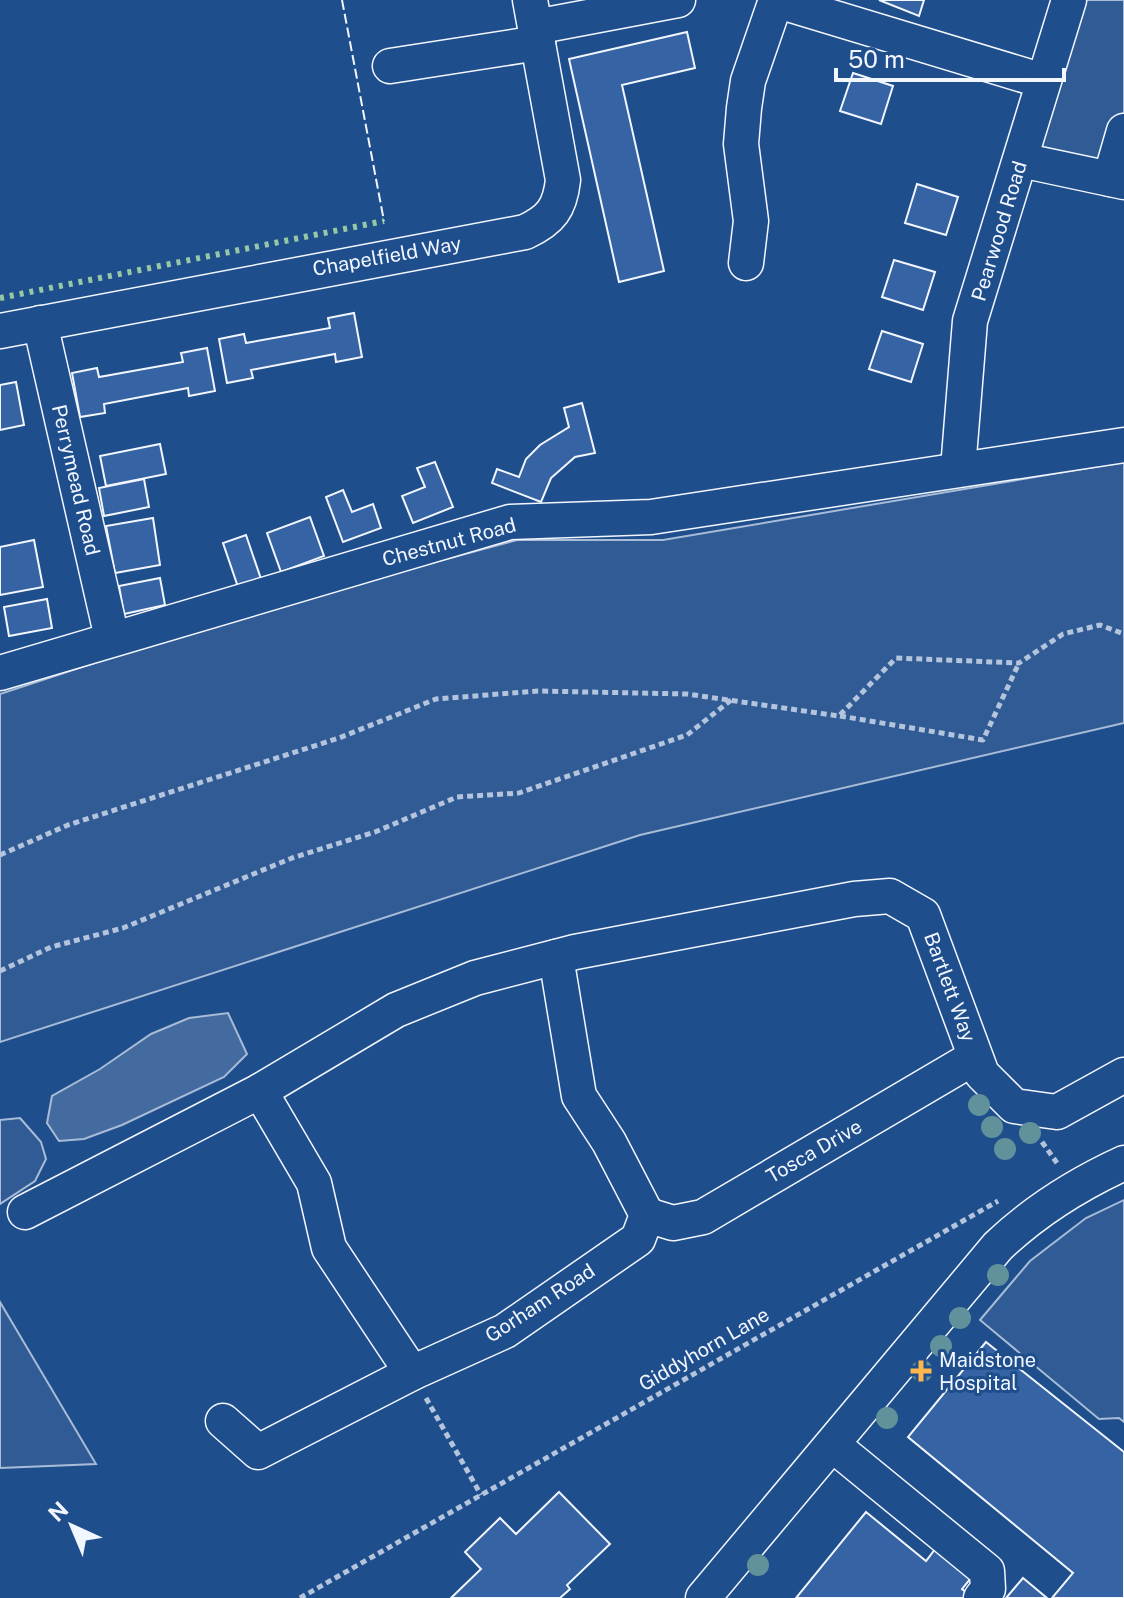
<svg xmlns="http://www.w3.org/2000/svg" width="1124" height="1598" viewBox="0 0 1124 1598" font-family="'Public Sans',sans-serif">
  <style>
    .built { fill: #305b95; stroke: #a8bbd7; stroke-width: 2 }
    .water { fill: #446ba0; stroke: #a8bbd7; stroke-width: 2 }
    .building { fill: #3563a3; stroke: #f2f6ff; stroke-width: 2 }
    .lines { fill: none; stroke-linecap: round; stroke-linejoin: round }
    .minor-casing { stroke: #f2f6ff; stroke-width: 37 }
    .path { stroke: #b3c4dc; stroke-width: 5; stroke-dasharray: 6 4; stroke-linecap: butt }
    .minor { stroke: #1f4e8c; stroke-width: 34 }
    .hedge { stroke: #97c8a6; stroke-width: 6; stroke-dasharray: 4 6; stroke-linecap: butt }
    .fence { stroke: #f2f6ff; stroke-width: 2; stroke-dasharray: 10 4; stroke-linecap: butt }
    .tree { fill: #61919a }
    .poi-dot { fill: #ffb74d; stroke: #1f4e8c; stroke-width: 3 }
    .labels { text-anchor: middle; dominant-baseline: central; stroke-width: 6; stroke-linejoin: round; paint-order: stroke }
    .street-label { font-size: 20px; fill: #f2f6ff; stroke: #1f4e8c }
    .poi-label { font-size: 20px; fill: #f2f6ff; stroke: #1f4e8c; text-anchor: start }
  </style>
  <rect width="100%" height="100%" fill="#1f4e8c"/>
  <!-- built -->
  <g class="built">
    <polygon points="1069,0 1124,0 1124,131 1110,179 1021,160"/>
    <polygon points="1124,462 1124,723 640,835 0,1042 0,694 249,612 517,540 663,540"/>
    <polygon points="20,1118 41,1142 46,1159 35,1181 0,1204 0,1120"/>
    <polygon points="1124,1200 1124,1422 1119,1418 1099,1419 980,1320 1030,1261 1086,1218"/>
    <polygon points="0,1302 96,1464 0,1468"/>
  </g>
  <!-- water -->
  <polygon class="water" points="228,1013 247,1054 224,1077 122,1125 84,1139 59,1141 47,1123 52,1096 100,1069 151,1034 189,1018"/>
  <!-- building -->
  <g class="building">
    <polygon points="879,0 924,0 919,16"/>
    <polygon points="687,32 695,68 622,85 664,271 619,282 569,59"/>
    <polygon points="853,73 893,86 881,124 840,111"/>
    <polygon points="917,184 958,197 946,235 905,223"/>
    <polygon points="894,260 935,272 923,310 882,297"/>
    <polygon points="354,313 362,357 336,362 335,354 251,370 253,378 227,383 219,339 244,334 246,343 330,328 328,318"/>
    <polygon points="882,331 923,344 911,382 869,369"/>
    <polygon points="207,348 215,391 189,396 188,388 104,404 105,413 80,417 72,373 97,368 99,377 183,362 181,353"/>
    <polygon points="16,382 24,425 0,430 0,385"/>
    <polygon points="582,403 595,453 575,457 551,478 541,502 492,483 497,469 519,477 526,459 540,445 569,427 564,408"/>
    <polygon points="160,444 166,474 106,486 100,456"/>
    <polygon points="435,462 453,507 413,523 402,496 425,487 417,468"/>
    <polygon points="144,479 149,507 104,516 99,488"/>
    <polygon points="343,490 352,512 373,504 381,528 343,542 326,497"/>
    <polygon points="310,517 324,556 281,572 267,533"/>
    <polygon points="153,518 160,565 115,573 106,526"/>
    <polygon points="246,535 261,579 238,587 223,543"/>
    <polygon points="34,540 43,587 0,595 0,547"/>
    <polygon points="160,578 165,605 124,614 119,586"/>
    <polygon points="47,599 52,628 9,636 4,607"/>
    <polygon points="986,1342 1124,1452 1124,1598 1052,1598 1073,1573 908,1437"/>
    <polygon points="559,1492 610,1544 567,1585 570,1589 560,1598 451,1598 481,1569 465,1552 500,1518 516,1534"/>
    <polygon points="866,1512 926,1561 939,1544 975,1573 962,1589 967,1593 963,1598 796,1598"/>
    <polygon points="1023,1578 1047,1598 1006,1598"/>
  </g>
  <g class="lines">
    <defs>
      <g id="minor">
        <polyline points="775,0 1043,81"/>
        <polyline points="535,27 678,0"/>
        <polyline points="390,66 538,43"/>
        <polyline points="1021,160 1124,182"/>
        <polyline points="1110,179 1124,131"/>
        <polyline points="746,263 751,221 741,144 744,108 748,81 776,0"/>
        <polyline points="40,323 112,638"/>
        <path d="M0 331 525 232C551 220 560 208 563 180L530 0"/>
        <polyline points="958,469 970,321 1069,0"/>
        <polyline points="0,673 510,522 651,517 1124,445"/>
        <polyline points="260,1091 314,1183 329,1248 412,1373 505,1331 638,1239 647,1215 609,1142 579,1096 556,957"/>
        <polyline points="25,1212 260,1091 396,1010 475,978 575,952 854,899 890,896 923,915 982,1074 1014,1106 1057,1112 1124,1075"/>
        <polyline points="647,1215 673,1223 703,1217 975,1057"/>
        <polyline points="223,1421 258,1452 412,1373"/>
        <polyline points="833,1445 987,1571 988,1589 981,1598"/>
        <path d="M703 1598 998 1246C1036 1210 1076 1185 1124 1163"/>
      </g>
    </defs>
    <!-- minor casing -->
    <use href="#minor" class="minor-casing"/>
    <!-- path -->
    <g class="path">
      <polyline points="840,716 983,740 1019,663"/>
      <polyline points="0,855 68,825 339,738 436,699 538,691 687,694 839,716 896,658 1019,663 1063,634 1100,625 1124,634"/>
      <polyline points="0,971 51,947 123,928 292,858 375,832 457,797 519,793 687,735 731,700"/>
      <polyline points="1042,1142 1057,1163"/>
      <polyline points="426,1398 481,1495"/>
      <polyline points="300,1598 998,1201"/>
    </g>
    <!-- minor -->
    <use href="#minor" class="minor"/>
    <!-- hedge -->
    <polyline class="hedge" points="0,298 384,221"/>
    <!-- fence -->
    <polyline class="fence" points="342,0 384,221"/>
  </g>
  <!-- trees -->
  <g class="tree">
    <circle cx="979" cy="1105" r="11"/>
    <circle cx="992" cy="1127" r="11"/>
    <circle cx="1030" cy="1133" r="11"/>
    <circle cx="1005" cy="1149" r="11"/>
    <circle cx="998" cy="1275" r="11"/>
    <circle cx="960" cy="1318" r="11"/>
    <circle cx="941" cy="1346" r="11"/>
    <circle cx="922" cy="1371" r="11"/>
    <circle cx="887" cy="1418" r="11"/>
    <circle cx="758" cy="1565" r="11"/>
  </g>
  <!-- markers -->
  <path class="poi-dot" d="M917 1359h8v8h8v8h-8v8h-8v-8h-8v-8h8z"/>
  <g class="labels">
    <!-- street labels -->
    <g class="street-label">
      <text transform="translate(999 231) rotate(-73)">Pearwood Road</text>
      <text transform="translate(387 256) rotate(-10)">Chapelfield Way</text>
      <text transform="translate(76 480) rotate(77)">Perrymead Road</text>
      <text transform="translate(449 542) rotate(-15)">Chestnut Road</text>
      <text transform="translate(950 987) rotate(70)">Bartlett Way</text>
      <text transform="translate(814 1151) rotate(-30)">Tosca Drive</text>
      <text transform="translate(540 1303) rotate(-33)">Gorham Road</text>
      <text transform="translate(704 1349) rotate(-30)">Giddyhorn Lane</text>
    </g>
    <!-- poi labels -->
    <g class="poi-label">
      <text x="939" y="1360">Maidstone<tspan x="939" dy="23">Hospital</tspan></text>
    </g>
  </g>
  <!-- north arrow -->
  <g transform="translate(72 1526) rotate(316)" stroke="#1f4e8c" stroke-width="6" paint-order="stroke">
  <path d="M0-6L14 30L0 20L-14 30Z" fill="#f2f6ff"/>
  <text y="-12" font-size="22" font-weight="bold" text-anchor="middle" fill="#f2f6ff">N</text>
  </g>
  <!-- scale -->
  <path d="M836 68v12h228v-12" fill="none" stroke="#f2f6ff" stroke-width="4"/>
  <text x="848" y="68" font-size="24" fill="#f2f6ff" stroke="#1f4e8c" stroke-width="6" paint-order="stroke">50 m</text>
</svg>
